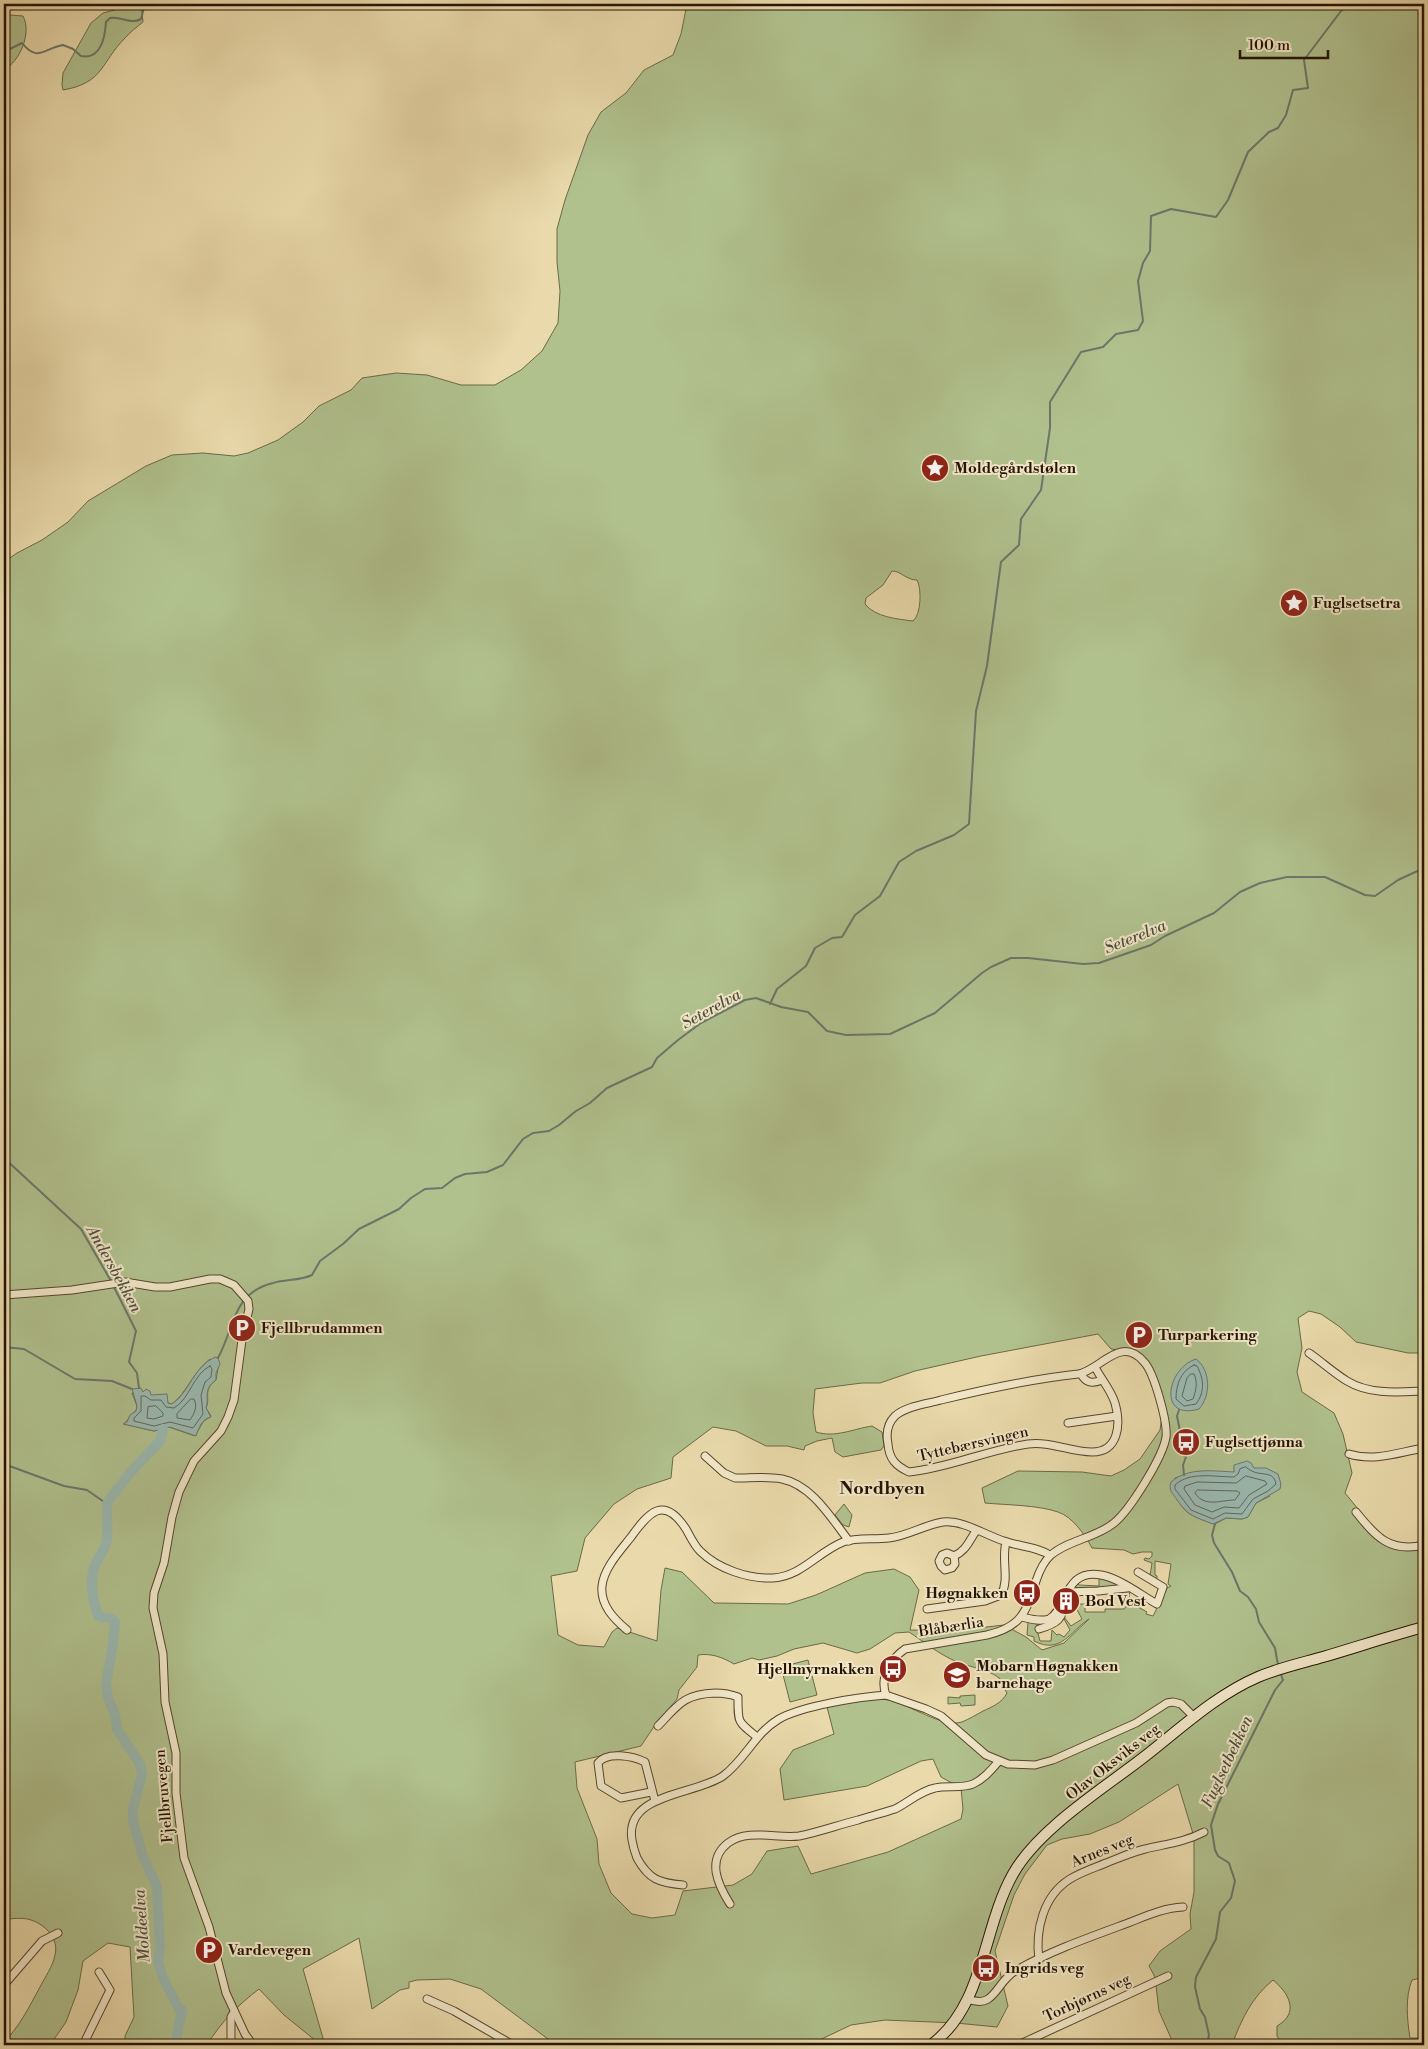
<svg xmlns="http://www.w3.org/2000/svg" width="1428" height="2049" viewBox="0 0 1428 2049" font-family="'Libre Bodoni',serif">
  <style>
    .green { fill: #b0c18e; stroke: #6a6a47; fill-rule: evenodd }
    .water { fill: #9ab9b1; stroke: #6b776a }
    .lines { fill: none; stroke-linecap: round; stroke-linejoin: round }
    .shore { stroke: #606658; stroke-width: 1 }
    .stream { stroke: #6b776a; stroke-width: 2 }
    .river { stroke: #9ab9b1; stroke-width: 10 }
    .street-casing { stroke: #56452b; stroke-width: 9 }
    .secondary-casing { stroke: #251300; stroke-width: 12 }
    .street { stroke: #f1e7c8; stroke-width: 7 }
    .secondary { stroke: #f1e7c8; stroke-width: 10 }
    .labels { text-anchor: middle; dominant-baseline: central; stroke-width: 4; stroke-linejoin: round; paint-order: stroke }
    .poi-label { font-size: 15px; font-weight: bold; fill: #251300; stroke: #f1e7c8; text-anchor: start }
    .street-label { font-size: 15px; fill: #251300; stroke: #f1e7c8 }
    .water-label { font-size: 16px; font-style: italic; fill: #4e4d3e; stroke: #f1e7c8 }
    .quarter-label { font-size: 18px; font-weight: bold; fill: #251300; stroke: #f1e7c8 }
  </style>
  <rect width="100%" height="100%" fill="#eadaab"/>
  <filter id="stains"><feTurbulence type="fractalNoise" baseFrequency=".004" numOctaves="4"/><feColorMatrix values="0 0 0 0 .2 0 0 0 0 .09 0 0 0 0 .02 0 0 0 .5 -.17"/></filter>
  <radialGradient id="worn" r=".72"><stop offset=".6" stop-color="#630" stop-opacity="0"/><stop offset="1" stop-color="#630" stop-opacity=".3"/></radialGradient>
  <!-- green -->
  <g class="green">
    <path d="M687 4H1424V1353H1408L1356 1342 1340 1327 1321 1314 1309 1311 1298 1318 1302 1348 1297 1372 1302 1392 1334 1413 1343 1434 1352 1473 1345 1493 1385 1542 1424 1547V1977L1412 1980C1405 1997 1407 2019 1410 2038H1424V2045H1283L1277 2036V2026C1300 2013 1289 1993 1273 1980 1252 1997 1241 2020 1232 2045H1174L1159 2011 1155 1977 1149 1966 1160 1951 1191 1929 1190 1914 1194 1892V1837L1178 1784 1119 1822 1090 1834 1062 1839 1047 1845 1025 1874 1014 1895 995 1951 1008 2006 997 2027 956 2023 885 2020 851 2025 809 2045H556L481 1989 450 1979 417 1980 409 1982V1988L400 1990 372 2009 359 1938 303 1969 325 2045H321L284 2015 259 1989C238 2005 221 2022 207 2045H125V2036L134 2017 130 1947 108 1943 83 1961 78 1990 66 2022 50 2045H4V2042C20 2026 29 2007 40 1987 45 1977 53 1966 55 1955 59 1939 46 1925 31 1920 23 1917 12 1919 4 1919V562L17 553 42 540 68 522 88 501 146 466 172 455 203 453 234 456 248 453 278 440 303 422 319 406 351 390 362 378 396 373 427 375 461 385H495L521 370 542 351 558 323 560 291 557 262V229L565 200 588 135 601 112 626 93 644 70 673 55 681 34ZM892 571C901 571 906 580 917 580 922 589 921 615 913 621 897 619 875 617 865 604L866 598 883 585ZM1098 1334 1111 1349 1126 1351 1141 1363 1156 1385 1162 1416 1160 1430 1140 1459 1124 1470 1111 1476 1082 1472 1018 1471 982 1488 985 1503C1006 1505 1038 1505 1058 1512 1073 1517 1085 1535 1092 1548L1124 1550 1133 1554 1142 1552H1152V1556L1149 1559 1145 1558 1144 1560 1152 1563 1150 1576 1157 1580V1576L1155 1575V1561L1171 1564 1168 1584 1171 1586 1167 1588 1153 1616 1146 1614 1147 1612 1133 1604V1600L1129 1597 1130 1590 1122 1591 1125 1603 1128 1604 1124 1609H1105V1612H1085V1604H1071L1073 1610 1076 1608 1082 1619 1071 1626 1064 1617 1065 1612 1063 1617 1070 1630 1064 1637 1059 1634 1057 1635 1052 1630 1051 1641H1040L1037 1630 1060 1614 1028 1622 1027 1635 1034 1637V1641C1061 1655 1070 1631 1089 1619L1064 1643 1042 1650 1026 1637 1004 1625 951 1631 910 1630 919 1590 910 1577 894 1569 865 1573 816 1595 788 1604 714 1603 682 1572 665 1568 661 1590 657 1641 617 1628 612 1632 604 1647 578 1645 558 1635 551 1576 577 1571 585 1538 614 1504 637 1489 671 1478 673 1457 713 1427 736 1431 766 1446H787L804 1450 805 1446 817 1441 832 1438 835 1452 843 1457 881 1450 884 1446 882 1432 872 1426C853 1429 835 1438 816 1432L813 1413 815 1389 862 1383H880L915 1371 981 1356ZM210 1359 218 1368 216 1380C202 1391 211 1397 206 1408L211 1416 203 1422 195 1436 169 1427 154 1431 124 1424C128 1420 130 1415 136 1411L137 1406 132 1393 143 1392 151 1396 163 1395 168 1403 172 1404C186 1394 193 1372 210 1359ZM1184 1475 1270 1496 1256 1503 1248 1517 1242 1519 1226 1518 1215 1524C1183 1513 1179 1512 1175 1478ZM909 1632C924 1642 939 1654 955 1661 973 1669 996 1669 1006 1686L1004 1688 1007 1693C1002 1703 992 1707 983 1711 976 1715 969 1719 962 1722 942 1728 911 1705 889 1700 869 1697 846 1703 827 1707L834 1734 793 1750 780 1769 784 1800 867 1786 921 1761 933 1759 941 1777 961 1788 963 1809 961 1819 888 1852 811 1874 798 1846 767 1851 752 1874 733 1885 683 1891 675 1915 652 1918 632 1914 611 1893 599 1864 597 1839 577 1788 575 1762 641 1746 655 1725 677 1699 679 1690 697 1667 698 1655C711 1653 722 1657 734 1664L752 1658 759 1660 777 1656 794 1649 823 1643 857 1653 870 1649 895 1633Z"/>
    <path d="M133 5H139L142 12 143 22C137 27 130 32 125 38 101 62 104 83 63 90L62 85 63 73 91 23 103 13Z"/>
    <path d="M10 15 23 16C32 33 20 61 4 70V21Z"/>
    <polygon points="844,1504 852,1515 849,1527 843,1525 835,1515"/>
    <polygon points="1099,1578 1107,1579 1120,1585 1119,1588 1074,1588 1077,1583 1079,1585 1099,1586"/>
    <polygon points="808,1660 817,1695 790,1702 781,1667"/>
    <polygon points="975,1695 975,1705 961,1706 960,1703 948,1704 948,1697 960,1698 960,1696"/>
  </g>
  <!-- water -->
  <g class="water">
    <path d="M215 1357 218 1358 220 1364 216 1373V1380C202 1390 210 1397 206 1408L211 1417C202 1419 199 1427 196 1436L170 1427 154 1431 123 1424 127 1422 130 1415 136 1411 137 1406 132 1389 141 1388 143 1392 146 1389 150 1391 151 1395 167 1394 168 1403 172 1404C190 1392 193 1367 215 1357Z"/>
    <path d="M1196 1359C1211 1370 1211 1396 1199 1409 1157 1421 1167 1368 1196 1359Z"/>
    <path d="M1247 1461 1251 1463 1254 1468H1266L1278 1474 1281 1484 1280 1489 1256 1503 1248 1517 1242 1519 1226 1518 1213 1524C1195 1517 1188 1516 1177 1500 1173 1493 1168 1491 1171 1482 1188 1467 1213 1471 1234 1472V1465Z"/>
  </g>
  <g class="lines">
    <!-- shore -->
    <g class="shore">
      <path d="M1194 1365 1197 1366C1204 1379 1205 1392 1196 1404L1184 1406 1176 1399C1176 1384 1181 1371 1194 1365Z"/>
      <path d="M210 1366 212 1369 211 1377 205 1382 201 1395 203 1414 193 1428 170 1422 154 1426 134 1421V1418L141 1411V1396H145L151 1400H161L166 1407 174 1408C190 1399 193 1374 210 1366Z"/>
      <path d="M1191 1374H1194C1198 1382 1196 1391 1193 1399L1187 1401 1182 1396 1187 1378Z"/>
      <path d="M191 1399H194C198 1407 194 1414 190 1420L177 1418V1414Z"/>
      <polygon points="156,1406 163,1413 163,1416 154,1419 147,1418 148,1407"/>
      <path d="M1246 1467C1258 1479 1273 1468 1276 1484L1268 1491 1253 1499 1242 1514 1225 1513 1213 1519 1191 1510 1175 1489V1485C1190 1471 1215 1477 1234 1477L1238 1474 1240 1469Z"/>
      <polygon points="1246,1476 1265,1481 1267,1484 1249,1495 1239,1508 1224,1507 1212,1512 1195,1505 1184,1489 1185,1486 1197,1482 1236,1483"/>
      <path d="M1198 1490 1237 1491 1240 1493 1235 1500C1221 1500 1204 1508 1195 1493Z"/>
    </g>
    <!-- stream -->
    <g class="stream">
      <path d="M4 52 22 43C38 63 44 48 63 45L73 49 81 56C101 60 105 37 106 22L110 18C122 16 130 25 141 19L145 4"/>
      <polyline points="770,1004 777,989 806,966 815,948 832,938 842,937 855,915 880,896 899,862 916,851 954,835 969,824 976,711 987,666 1001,562 1019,545 1021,519 1041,490 1050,428 1050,402 1081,352 1103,347 1116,334 1138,330 1143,321 1138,281 1143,263 1150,251 1151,216 1171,209 1216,217 1228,200 1248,152 1269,132 1278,128 1286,115 1293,90 1308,88 1304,60 1341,11 1350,4"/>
      <polyline points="4,1158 81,1229 111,1281"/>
      <polyline points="113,1285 136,1331 129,1362 137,1373 139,1388"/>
      <polyline points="4,1347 24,1349 75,1379 112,1381 132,1389"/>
      <path d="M218 1358C235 1327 232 1293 273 1283 286 1279 299 1281 312 1275L320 1261 343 1244 359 1229 399 1209 411 1198 425 1189 442 1188 455 1178 465 1174 487 1172 503 1165 523 1139 533 1133 549 1131 559 1125 576 1111 590 1103 607 1088 652 1067 657 1058 678 1040 701 1023 745 1000 756 998 781 1007 808 1012 827 1031 846 1035 890 1034 935 1013 982 973 991 967 1011 958H1028L1083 964 1099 963 1151 945 1165 936 1214 913 1240 892 1260 883 1287 877H1325L1365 895 1375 896 1398 880 1424 868"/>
      <polyline points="1179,1410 1177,1416 1180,1431"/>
      <polyline points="1182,1445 1183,1455 1186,1457 1183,1465 1184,1475"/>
      <polyline points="4,1464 64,1486 87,1490 107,1504"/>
      <polyline points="1215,1524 1212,1535 1214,1543 1232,1572 1240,1591 1248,1597 1256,1609 1259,1622 1275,1648 1278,1665"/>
      <polyline points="1207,2045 1209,2035 1205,2017 1200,2009 1195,1987 1196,1977 1216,1939 1220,1912 1231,1898 1235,1881 1229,1863 1218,1856 1215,1850 1211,1825 1218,1804 1275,1690 1283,1680 1280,1672"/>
    </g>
    <!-- river -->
    <path class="river" d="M163 1429 160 1441 130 1473 109 1500 107 1504C107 1515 108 1527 107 1539 106 1548 100 1555 96 1563 88 1580 93 1600 98 1616L112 1619 115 1622 113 1644 106 1684 108 1698 115 1714 117 1729 140 1764 142 1774 133 1809V1820L142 1854 157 1887 160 1945 158 1962 163 1978 179 2009 182 2010 175 2045"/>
    <defs>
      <g id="street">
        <polyline points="4,1295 72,1290 125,1282 155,1287 170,1287 210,1279 220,1279 234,1285 248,1301 249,1309 242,1340 234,1400 228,1417 221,1431 194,1461 179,1492 172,1517 164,1563 154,1593 153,1608 163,1654 165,1702 176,1753 176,1793 184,1858 209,1927 226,1993 245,2034 253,2045"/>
        <path d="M1309 1353C1322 1362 1334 1373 1347 1381 1370 1395 1399 1392 1424 1391"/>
        <path d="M1095 1367C1101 1379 1111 1390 1115 1403 1121 1424 1119 1452 1092 1452 1070 1452 1050 1441 1028 1444 987 1450 949 1468 909 1472 896 1466 889 1459 888 1444 886 1434 887 1424 895 1416 906 1406 927 1404 941 1400 986 1389 1031 1379 1078 1374 1100 1371 1120 1334 1144 1362 1154 1372 1168 1423 1166 1437 1163 1457 1130 1510 1114 1523 1096 1538 1068 1540 1051 1555 1043 1562 1039 1572 1036 1581 1026 1613 1021 1627 987 1635L905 1649C891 1659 879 1677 886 1695L926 1709 941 1716 986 1755 1008 1764 1035 1765 1053 1760 1136 1723 1167 1703 1173 1702 1181 1704 1194 1717"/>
        <path d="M1081 1374C1086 1383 1092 1384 1102 1380"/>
        <polyline points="1068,1423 1117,1416"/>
        <path d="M1349 1454C1375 1462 1399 1452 1424 1448"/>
        <path d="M705 1456 724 1473 735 1478C751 1478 767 1476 782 1479 812 1485 831 1518 849 1541"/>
        <path d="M1356 1512C1376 1537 1390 1553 1424 1545"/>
        <path d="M954 1556 955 1564 952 1568 945 1570 941 1566 939 1561 942 1555 947 1553 954 1556C966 1551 969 1541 976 1531"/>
        <polyline points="1067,1592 1098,1591 1127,1588"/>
        <path d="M927 1609 985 1601 1001 1595C1010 1579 1001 1560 1006 1542"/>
        <path d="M1022 1617C1030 1619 1040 1622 1049 1619 1067 1610 1064 1568 1101 1575 1119 1578 1141 1595 1157 1604L1163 1587 1138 1572"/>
        <path d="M1039 1629C1056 1624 1066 1619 1063 1598"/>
        <path d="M627 1630C614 1619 600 1605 602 1586 604 1568 620 1551 631 1537 649 1512 664 1495 686 1529 690 1536 694 1545 700 1551 718 1569 748 1579 773 1578 802 1576 818 1552 843 1542 857 1537 874 1540 889 1538 908 1536 924 1525 943 1522 963 1520 985 1535 1004 1541 1020 1547 1035 1546 1050 1555"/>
        <path d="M658 1726C678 1705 684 1694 715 1693 724 1693 730 1694 738 1697 738 1723 737 1721 757 1737"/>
        <path d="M651 1792 621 1798 601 1786 598 1763C607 1751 633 1756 645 1762L655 1801"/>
        <path d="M683 1885C660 1883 649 1880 637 1858 635 1853 633 1846 632 1840 624 1793 696 1795 723 1776 745 1760 755 1733 779 1719 802 1706 858 1697 886 1695"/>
        <path d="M730 1904C718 1885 706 1860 728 1843 748 1828 777 1839 799 1836 819 1832 838 1825 858 1820 870 1816 883 1813 895 1809 909 1802 920 1791 935 1788 947 1785 962 1789 973 1784 984 1779 991 1770 999 1761"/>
        <path d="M1039 1960C1035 1930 1043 1896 1070 1879 1081 1872 1094 1868 1106 1863 1119 1858 1132 1852 1145 1849 1166 1844 1185 1842 1204 1832"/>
        <polyline points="4,1985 42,1941 58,1933"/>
        <polyline points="427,1999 454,2011 513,2045"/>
        <path d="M968 1999C995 2010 996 1982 1015 1971 1050 1951 1090 1937 1128 1923 1146 1916 1163 1908 1183 1907"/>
        <polyline points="83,2045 110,1990 99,1972"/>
        <polyline points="231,2045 231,2017 234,2012"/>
        <polyline points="1018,2045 1168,1976"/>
      </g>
      <path id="secondary" d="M931 2045C985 2005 982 1929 1013 1874 1038 1829 1103 1789 1144 1757 1180 1729 1216 1695 1258 1677 1279 1668 1302 1663 1323 1657 1357 1647 1390 1636 1424 1627"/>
    </defs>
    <!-- street casing -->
    <use href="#street" class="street-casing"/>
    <!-- secondary casing -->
    <use href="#secondary" class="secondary-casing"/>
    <!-- street -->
    <use href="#street" class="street"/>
    <!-- secondary -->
    <use href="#secondary" class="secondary"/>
  </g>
  <!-- icons -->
  <defs>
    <symbol id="sight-disc" viewBox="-11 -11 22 22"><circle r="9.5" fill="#8f2418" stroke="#f1e7c8"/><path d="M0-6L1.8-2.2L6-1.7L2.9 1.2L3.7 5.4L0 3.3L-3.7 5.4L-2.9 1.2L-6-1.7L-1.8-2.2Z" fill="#fff"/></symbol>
    <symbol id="parking-disc" viewBox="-11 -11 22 22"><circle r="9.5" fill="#8f2418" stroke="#f1e7c8"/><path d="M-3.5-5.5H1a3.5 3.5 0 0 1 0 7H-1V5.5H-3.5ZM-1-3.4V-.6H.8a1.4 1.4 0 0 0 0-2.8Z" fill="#fff"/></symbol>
    <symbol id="bus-disc" viewBox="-11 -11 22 22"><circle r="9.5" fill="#8f2418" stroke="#f1e7c8"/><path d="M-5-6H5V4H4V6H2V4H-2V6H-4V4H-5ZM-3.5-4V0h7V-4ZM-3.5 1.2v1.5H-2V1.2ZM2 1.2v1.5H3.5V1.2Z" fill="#fff"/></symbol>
    <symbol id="building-disc" viewBox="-11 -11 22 22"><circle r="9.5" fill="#8f2418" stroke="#f1e7c8"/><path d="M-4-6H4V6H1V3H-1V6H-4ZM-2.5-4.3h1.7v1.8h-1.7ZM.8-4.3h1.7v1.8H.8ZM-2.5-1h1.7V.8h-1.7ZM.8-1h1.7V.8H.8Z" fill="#fff"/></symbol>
    <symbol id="school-disc" viewBox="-11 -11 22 22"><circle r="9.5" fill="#8f2418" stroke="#f1e7c8"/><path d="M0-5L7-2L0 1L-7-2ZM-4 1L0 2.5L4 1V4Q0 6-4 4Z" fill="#fff"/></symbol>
  </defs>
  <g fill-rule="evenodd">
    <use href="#sight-disc" x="919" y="452" width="32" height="32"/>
    <use href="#sight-disc" x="1278" y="587" width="32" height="32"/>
    <use href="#parking-disc" x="226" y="1312" width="32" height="32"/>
    <use href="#parking-disc" x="1123" y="1319" width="32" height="32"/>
    <use href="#bus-disc" x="1170" y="1426" width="32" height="32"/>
    <use href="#bus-disc" x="1011" y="1577" width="32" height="32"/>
    <use href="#building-disc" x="1050" y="1585" width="32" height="32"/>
    <use href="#bus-disc" x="877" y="1653" width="32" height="32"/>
    <use href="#school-disc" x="941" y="1659" width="32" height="32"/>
    <use href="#parking-disc" x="193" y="1934" width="32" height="32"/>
    <use href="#bus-disc" x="970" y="1952" width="32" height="32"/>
  </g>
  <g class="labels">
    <!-- poi labels -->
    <g class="poi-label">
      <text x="954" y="468">Moldegårdstølen</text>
      <text x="1313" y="603">Fuglsetsetra</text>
      <text x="261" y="1328">Fjellbrudammen</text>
      <text x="1158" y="1335">Turparkering</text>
      <text x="1205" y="1442">Fuglsettjønna</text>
      <text x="1008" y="1593" text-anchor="end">Høgnakken</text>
      <text x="1085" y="1601">Bod Vest</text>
      <text x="976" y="1666">Mobarn Høgnakken<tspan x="976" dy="17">barnehage</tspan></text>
      <text x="874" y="1669" text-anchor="end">Hjellmyrnakken</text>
      <text x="228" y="1950">Vardevegen</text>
      <text x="1005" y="1968">Ingrids veg</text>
    </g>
    <!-- street labels -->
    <g class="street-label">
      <text transform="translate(973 1444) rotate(-13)">Tyttebærsvingen</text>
      <text transform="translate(951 1627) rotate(-9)">Blåbærlia</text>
      <text transform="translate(1113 1762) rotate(-38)">Olav Oksviks veg</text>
      <text transform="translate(164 1796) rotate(-95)">Fjellbruvegen</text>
      <text transform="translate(1102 1851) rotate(-22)">Arnes veg</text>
      <text transform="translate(1087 1998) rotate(-25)">Torbjørns veg</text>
    </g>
    <!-- water labels -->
    <g class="water-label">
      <text transform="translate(1135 937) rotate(-22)">Seterelva</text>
      <text transform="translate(711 1009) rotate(-29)">Seterelva</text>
      <text transform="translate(114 1269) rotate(61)">Andersbekken</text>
      <text transform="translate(1227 1762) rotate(-65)">Fuglsetbekken</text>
      <text transform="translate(142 1926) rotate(-94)">Moldeelva</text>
    </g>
    <!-- quarter labels -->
    <g class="quarter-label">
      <text x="882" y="1488">Nordbyen</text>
    </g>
  </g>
  <!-- margin -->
  <rect width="1428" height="2049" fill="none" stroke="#eadaab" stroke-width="20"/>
  <rect x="5" y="5" width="1418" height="2039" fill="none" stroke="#251300" stroke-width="2.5"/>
  <rect x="10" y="10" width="1408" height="2029" fill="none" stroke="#251300"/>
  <!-- scale -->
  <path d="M1240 50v8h88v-8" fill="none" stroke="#251300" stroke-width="2.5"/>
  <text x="1248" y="50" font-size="15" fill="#251300" stroke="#f1e7c8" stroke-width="4" paint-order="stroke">100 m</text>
  <rect width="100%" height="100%" filter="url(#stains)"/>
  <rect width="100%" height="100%" fill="url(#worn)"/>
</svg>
